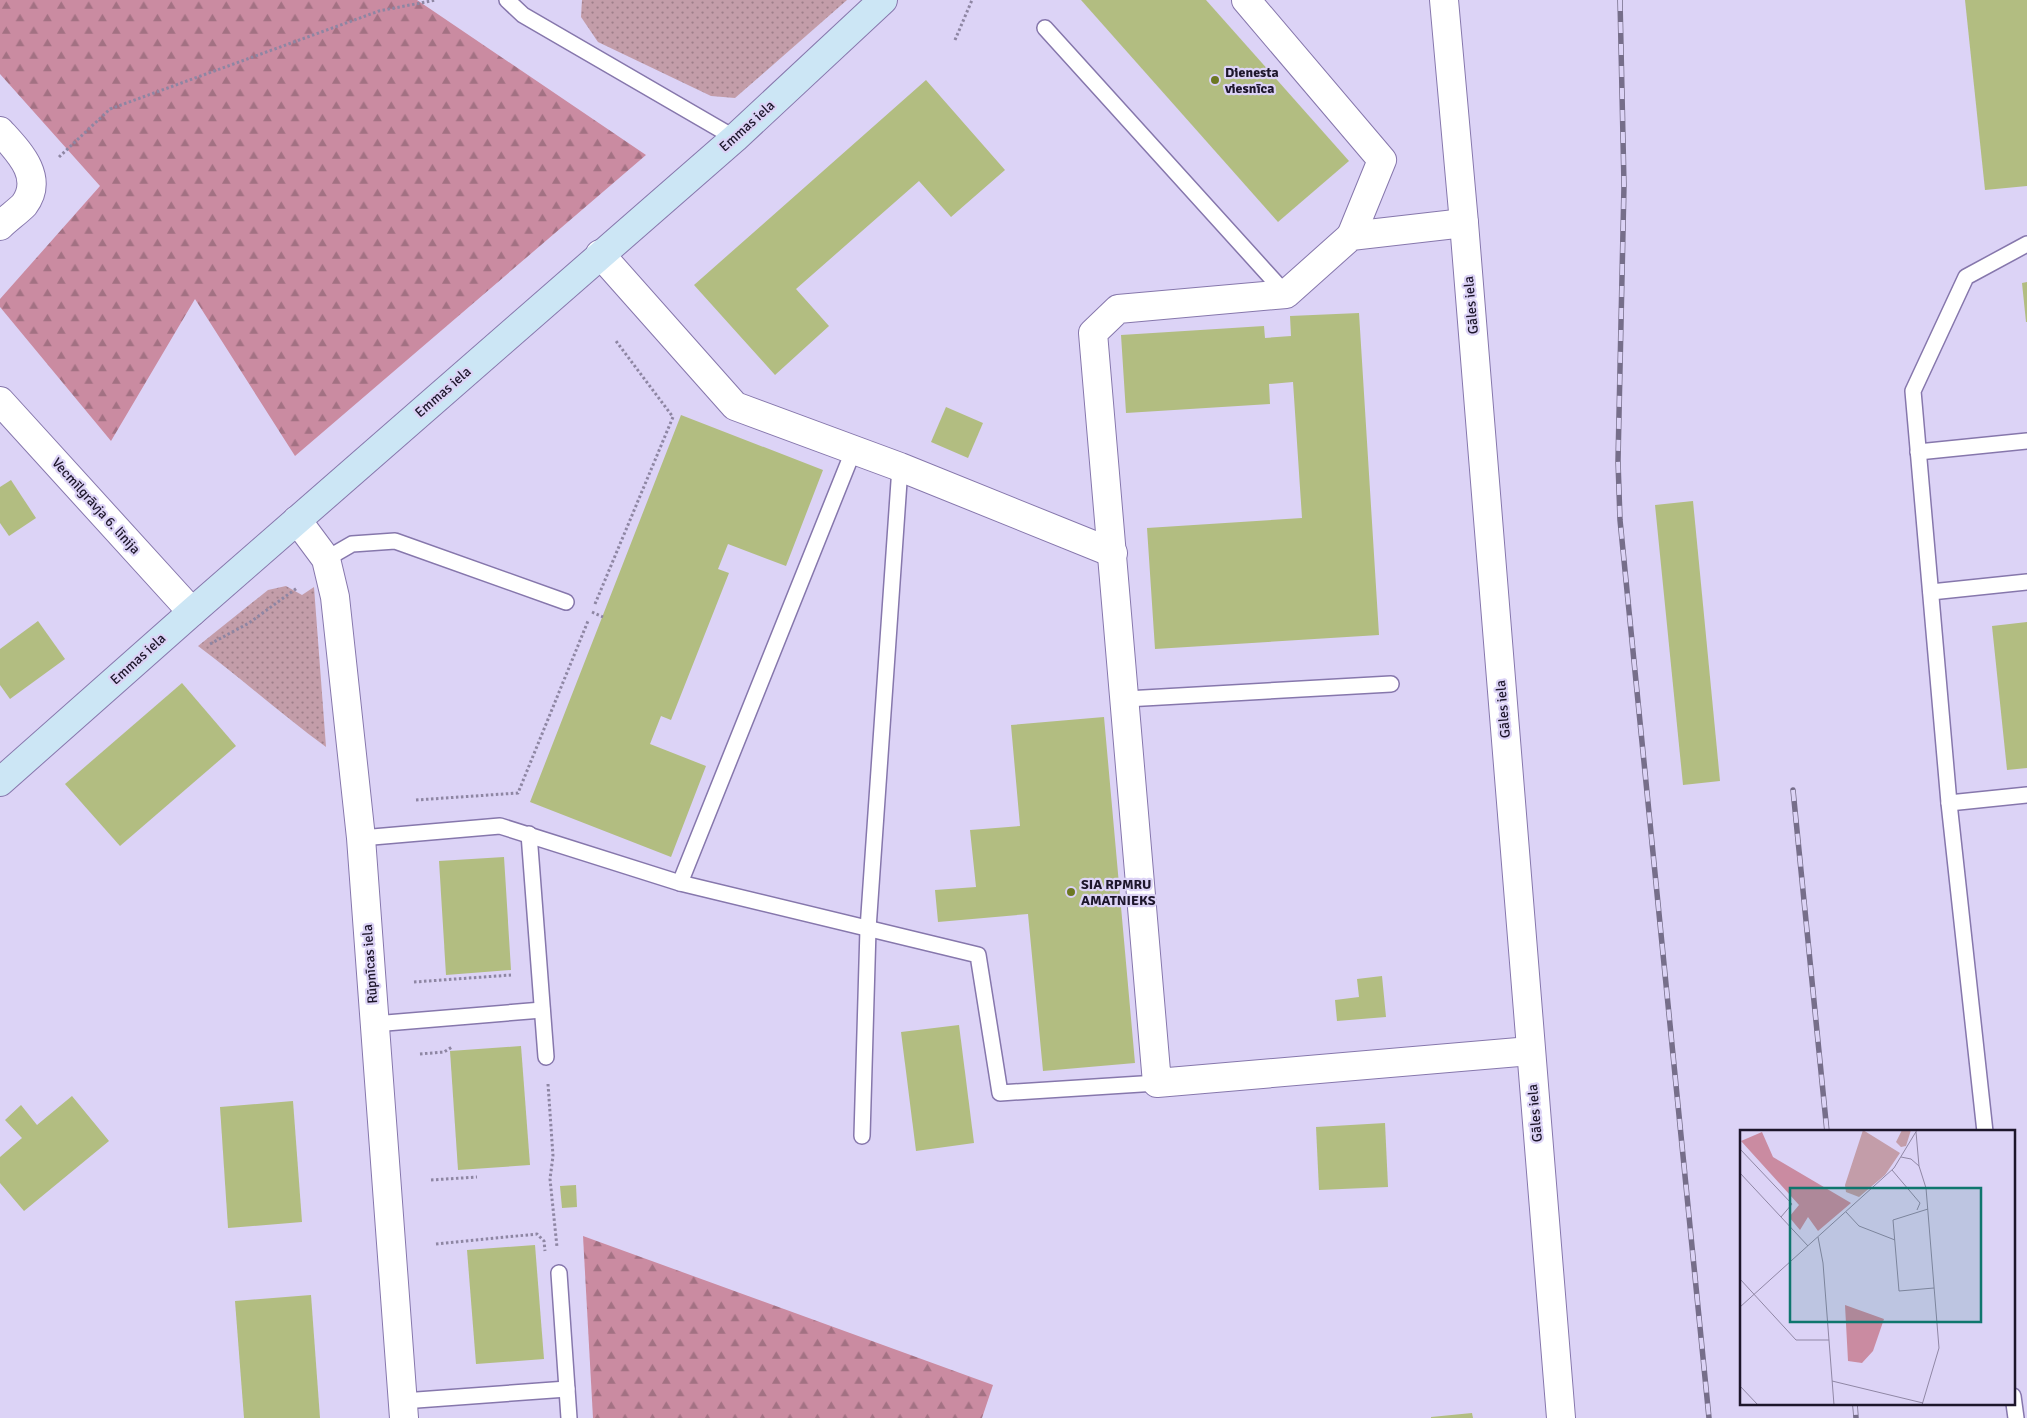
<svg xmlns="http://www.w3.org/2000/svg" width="2027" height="1418" viewBox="0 0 2027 1418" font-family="Signika,sans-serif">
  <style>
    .grass { fill: url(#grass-dots) }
    .forest { fill: url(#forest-firs) }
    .building { fill: #b2bd81 }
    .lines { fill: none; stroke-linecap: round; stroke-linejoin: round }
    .service-casing { stroke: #8677ac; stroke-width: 18 }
    .minor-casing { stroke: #8677ac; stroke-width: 30 }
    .secondary-casing { stroke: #8677ac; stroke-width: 30 }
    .path { stroke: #8e86a3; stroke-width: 3; stroke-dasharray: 2.5 2.5; stroke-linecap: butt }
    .service { stroke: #fff; stroke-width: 15 }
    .minor { stroke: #fff; stroke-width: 28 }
    .secondary { stroke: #cce6f5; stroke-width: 28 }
    .rail-casing { stroke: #766e8a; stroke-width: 5.5 }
    .rail { stroke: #dcd3f6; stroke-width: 4; stroke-dasharray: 11; stroke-linecap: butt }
    .poi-dot { fill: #6c7823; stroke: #dcd3f6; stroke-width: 2 }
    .labels { text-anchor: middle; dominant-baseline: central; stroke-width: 4.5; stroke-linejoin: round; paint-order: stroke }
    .poi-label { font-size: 14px; font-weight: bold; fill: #1d162b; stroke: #dcd3f6; text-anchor: start }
    .street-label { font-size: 14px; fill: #1d162b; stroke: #dcd3f6 }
    .inset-road { fill: none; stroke: #9087a5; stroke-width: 1 }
    .view { fill: #0f766e; fill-opacity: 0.15; stroke: #0f766e; stroke-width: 2.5 }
    .inset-edge { fill: none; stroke: #1d162b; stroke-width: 2.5 }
  </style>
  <defs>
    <pattern id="grass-dots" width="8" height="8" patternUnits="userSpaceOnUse" patternTransform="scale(1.25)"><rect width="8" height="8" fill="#c39da9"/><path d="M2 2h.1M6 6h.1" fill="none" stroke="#9e7f8a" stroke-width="1.8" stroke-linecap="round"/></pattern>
    <pattern id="forest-firs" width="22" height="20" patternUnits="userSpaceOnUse" patternTransform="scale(1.25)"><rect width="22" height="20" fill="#ca8ba1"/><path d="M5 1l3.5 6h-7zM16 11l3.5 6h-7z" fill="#a37183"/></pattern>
  </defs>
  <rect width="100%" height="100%" fill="#dcd3f6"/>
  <!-- grass -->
  <g class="grass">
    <polygon points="582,0 847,0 735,98 711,96 598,42 581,17"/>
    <path d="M286 586 302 595 314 587 326 747C282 715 242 679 198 646L268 590Z"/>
  </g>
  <!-- forest -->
  <g class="forest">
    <polygon points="0,0 417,0 646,155 295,456 195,299 111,441 0,307 0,299 100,186 0,74"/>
    <polygon points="583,1236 993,1385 982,1418 593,1418"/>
  </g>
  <!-- building -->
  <g class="building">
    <polygon points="1081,0 1206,0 1349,161 1278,222"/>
    <polygon points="1965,0 2027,0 2027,186 1985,190"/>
    <polygon points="926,80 1005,170 951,217 919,181 796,289 829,326 775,375 694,285"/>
    <polygon points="2027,282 2027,322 2026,322 2022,283"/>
    <polygon points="1359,313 1379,635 1155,649 1147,528 1302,518 1293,382 1269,384 1270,404 1126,413 1121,335 1264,326 1265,338 1291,336 1290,316"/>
    <polygon points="946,407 983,423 968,458 931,442"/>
    <polygon points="681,415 823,470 786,566 728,544 718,569 729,573 671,720 661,716 650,744 706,766 671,857 530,802"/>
    <polygon points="11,480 36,518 9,536 0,523 0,487"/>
    <polygon points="1693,501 1720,781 1683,785 1655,505"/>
    <polygon points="38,621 65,659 10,699 0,685 0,649"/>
    <polygon points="2027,622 2027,768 2007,770 1992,626"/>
    <polygon points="182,683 236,746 120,846 65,784"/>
    <polygon points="1104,717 1135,1063 1043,1071 1028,914 938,922 935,890 976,887 970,830 1020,826 1011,725"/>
    <polygon points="504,857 511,970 446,975 439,861"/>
    <polygon points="1382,976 1386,1017 1337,1021 1335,1000 1359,997 1357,979"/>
    <polygon points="959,1025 974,1143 916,1151 901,1032"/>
    <polygon points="521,1046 530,1165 458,1170 450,1051"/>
    <polygon points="72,1096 109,1141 24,1211 0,1183 0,1157 22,1138 5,1120 21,1105 37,1125"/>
    <polygon points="293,1101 302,1222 228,1228 220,1107"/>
    <polygon points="1385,1123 1388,1187 1319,1190 1316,1127"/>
    <polygon points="576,1185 577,1207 562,1208 560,1186"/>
    <polygon points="535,1245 544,1359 476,1364 467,1250"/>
    <polygon points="311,1295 320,1418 244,1418 235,1301"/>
    <polygon points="1472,1413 1473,1418 1431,1418 1431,1417"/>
  </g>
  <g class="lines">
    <defs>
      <g id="service">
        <polyline points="507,0 523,15 735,138"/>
        <polyline points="1045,28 1286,294"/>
        <polyline points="1918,452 2027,441"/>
        <polyline points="326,559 352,544 395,541 566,602"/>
        <polyline points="1931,592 2027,582"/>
        <polyline points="1126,699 1391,684"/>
        <polyline points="1949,803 2027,795"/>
        <polyline points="529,834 546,1057"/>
        <polyline points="361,838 500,826 680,883 978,955 1000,1093 1157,1083"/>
        <polyline points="680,883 854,449"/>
        <polyline points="374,1024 542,1010"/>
        <polyline points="1985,1132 1949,803 1913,391 1966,277 2027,244"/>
        <polyline points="862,1136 868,929 900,467"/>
        <polyline points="559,1273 569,1418"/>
        <polyline points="2013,1396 2016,1418"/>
        <polyline points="403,1401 567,1389"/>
      </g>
      <g id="minor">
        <polyline points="1246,0 1382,160 1351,236"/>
        <polyline points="1444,0 1464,223 1561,1418"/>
        <path d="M0 131C18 151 45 177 24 205 17 212 7 219 0 226"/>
        <polyline points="1464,223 1351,236 1286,294 1118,309 1093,333 1157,1083 1530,1051"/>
        <polyline points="600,254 735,406 900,467 1113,553"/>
        <polyline points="0,401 192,612"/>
        <polyline points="297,520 326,559 335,597 361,838 404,1418"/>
      </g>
      <polyline id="secondary" points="0,782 192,612 735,138 883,0"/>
    </defs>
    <!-- service casing -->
    <use href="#service" class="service-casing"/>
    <!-- minor casing -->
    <use href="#minor" class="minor-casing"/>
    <!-- secondary casing -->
    <use href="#secondary" class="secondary-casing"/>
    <!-- path -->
    <g class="path">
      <polyline points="955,40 972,0"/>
      <polyline points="59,157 110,109 379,11 436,0"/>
      <polyline points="595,604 673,417 616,341"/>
      <polyline points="592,612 603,617"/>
      <polyline points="210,644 249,623 297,588"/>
      <polyline points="416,800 518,793 588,621"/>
      <polyline points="414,982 511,975"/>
      <polyline points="420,1054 444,1052 452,1047"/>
      <polyline points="548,1084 553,1156 550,1179 557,1247"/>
      <polyline points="431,1180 477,1177"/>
      <polyline points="436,1244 537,1234 544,1241 545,1251"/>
    </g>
    <!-- service -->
    <use href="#service" class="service"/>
    <!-- minor -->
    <use href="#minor" class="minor"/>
    <!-- secondary -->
    <use href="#secondary" class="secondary"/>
    <defs>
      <g id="rail">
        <polyline points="1620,0 1624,185 1618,461 1620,520 1709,1418"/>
        <polyline points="1793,790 1827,1132"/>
        <polyline points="1855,1404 1856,1418"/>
      </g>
    </defs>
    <!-- rail casing -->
    <use href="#rail" class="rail-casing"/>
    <!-- rail -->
    <use href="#rail" class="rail"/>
  </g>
  <!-- markers -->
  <g class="poi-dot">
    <circle cx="1215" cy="80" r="5"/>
    <circle cx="1071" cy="892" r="5"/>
  </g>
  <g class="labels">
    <!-- poi labels -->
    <g class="poi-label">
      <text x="1225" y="72">Dienesta<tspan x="1225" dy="16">viesnīca</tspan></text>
      <text x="1081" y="884">SIA RPMRU<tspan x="1081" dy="16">AMATNIEKS</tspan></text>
    </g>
    <!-- street labels -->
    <g class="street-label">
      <text transform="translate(747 126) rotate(-42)">Emmas iela</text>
      <text transform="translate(1471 305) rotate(-95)">Gāles iela</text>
      <text transform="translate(443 392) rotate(-41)">Emmas iela</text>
      <text transform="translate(96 506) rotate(48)">Vecmīlgrāvja 6. līnija</text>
      <text transform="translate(138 659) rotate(-42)">Emmas iela</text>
      <text transform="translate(1503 709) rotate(-95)">Gāles iela</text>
      <text transform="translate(370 964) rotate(-94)">Rūpnīcas iela</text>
      <text transform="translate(1535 1113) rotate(-95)">Gāles iela</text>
    </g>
  </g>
  <!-- overview -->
  <g transform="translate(1740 1130)">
    <rect width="275" height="275" fill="#dcd3f6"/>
    <path d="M123 0 160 23 145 45 119 67 106 62 105 55ZM162 0H171L166 16 161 17 156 12Z" fill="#c39da9"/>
    <path d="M22 2 33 27 111 73 78 101 68 87 60 100 49 87 59 75 1 11ZM105 175 144 189 133 221 122 233 108 231Z" fill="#ca8ba1"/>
    <path class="inset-road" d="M176 2 179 36 186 58 199 218 182 275M0 19 52 74 41 87M161 27 171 29 179 36M152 40 180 73 177 80M0 43 68 116M188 79 153 90 159 161 194 158M106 82 119 96 155 110M78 107 83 133 94 275M0 149 56 210H89M0 177 154 38 177 0M92 251 183 273M0 256 18 275"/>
    <path class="view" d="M50 58H241V192H50Z"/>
    <rect width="275" height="275" class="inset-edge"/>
  </g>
</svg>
